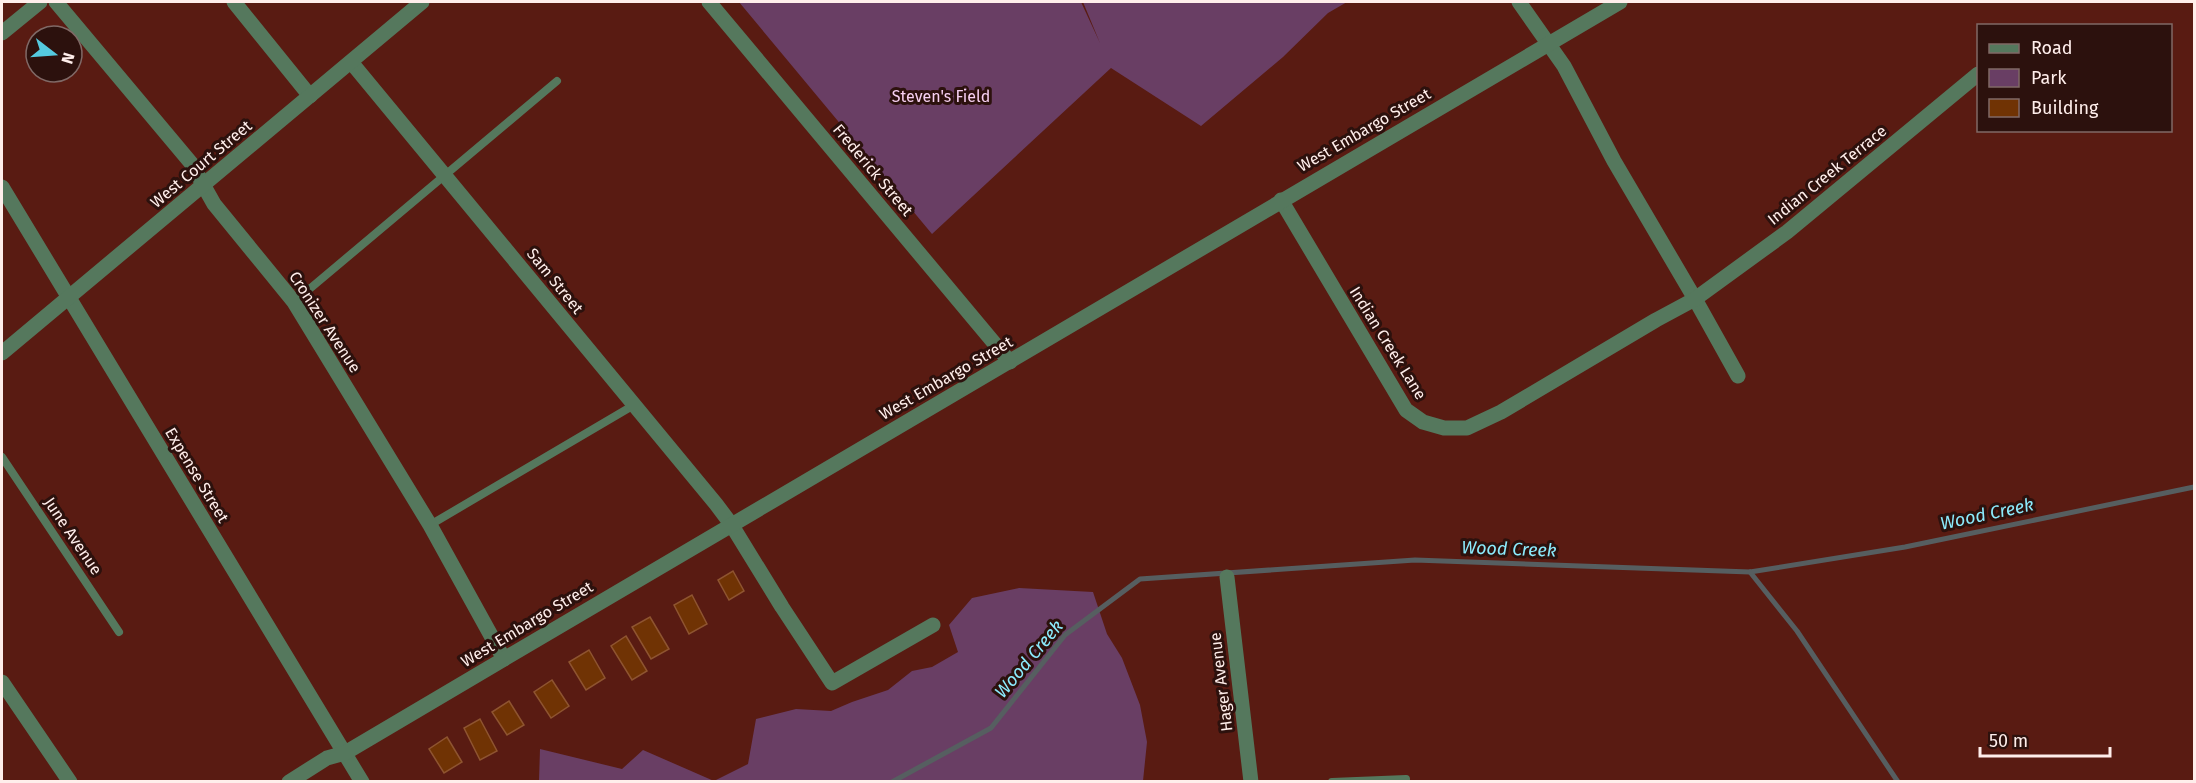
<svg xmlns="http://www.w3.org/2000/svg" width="2196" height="783" viewBox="0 0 2196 783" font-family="'Fira Sans',sans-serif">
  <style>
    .green { fill: #693e64 }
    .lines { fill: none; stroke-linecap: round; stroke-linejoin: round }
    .stream { stroke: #565e60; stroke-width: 5 }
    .building { fill: #703304; stroke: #8e5430; stroke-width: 1.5 }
    .service { stroke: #55785d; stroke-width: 8 }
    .minor { stroke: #55785d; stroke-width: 15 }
    .labels { text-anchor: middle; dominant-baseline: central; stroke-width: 6; stroke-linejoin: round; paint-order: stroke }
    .park-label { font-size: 16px; fill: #f7d0f2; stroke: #2c110d }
    .street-label { font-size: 16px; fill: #ffeeeb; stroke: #2c110d }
    .water-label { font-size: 18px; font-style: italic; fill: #8cebfd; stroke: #2c110d }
  </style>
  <rect width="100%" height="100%" fill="#591b12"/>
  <!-- green -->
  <g class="green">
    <polygon points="739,2 1081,2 1100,43 1083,2 1347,2 1328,13 1283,57 1201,126 1111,68 932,234"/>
    <polygon points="1019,588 1093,592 1107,634 1122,658 1140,705 1147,742 1143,781 539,781 540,749 622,769 643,750 714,781 748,764 756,719 796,709 831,711 852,702 888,690 912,671 932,667 958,652 949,625 972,598"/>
  </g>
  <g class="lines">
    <!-- stream -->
    <g class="stream">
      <polyline points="1750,572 1797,631 1898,782"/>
      <polyline points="892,782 991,728 1065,635 1140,579 1415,560 1750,572 1905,547 2194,487"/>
    </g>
  </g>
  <!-- building -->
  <g class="building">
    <polygon points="733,571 744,591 729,600 718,580"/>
    <polygon points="692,595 707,624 689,634 674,605"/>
    <polygon points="650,617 669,649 651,659 632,627"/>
    <polygon points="626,636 647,671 632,680 611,646"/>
    <polygon points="589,650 605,678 586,690 569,662"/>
    <polygon points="552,680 569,706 551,718 534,692"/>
    <polygon points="509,701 524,725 507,735 492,712"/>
    <polygon points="480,719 497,751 480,760 464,728"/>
    <polygon points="447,737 462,762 444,773 429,749"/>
  </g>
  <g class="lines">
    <!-- service -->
    <g class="service">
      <polyline points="294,302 557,81"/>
      <polyline points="2,457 119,632"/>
      <polyline points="430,525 634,405"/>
      <polyline points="1332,782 1406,779"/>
    </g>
    <!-- minor -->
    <g class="minor">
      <polyline points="56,2 191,163 214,204 294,302 430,525 504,659"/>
      <polyline points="234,2 310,96"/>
      <polyline points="709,2 1010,362"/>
      <polyline points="1519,2 1564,66 1614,161 1695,299 1738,376"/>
      <polyline points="2,33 40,2"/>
      <polyline points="351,62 716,504 731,524 782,607 832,683 933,625"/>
      <polyline points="2,187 362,782"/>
      <polyline points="1281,200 1406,410 1423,422 1444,428 1467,428 1501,412 1656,320 1695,299 1787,232 1978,74"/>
      <polyline points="2,353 422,2"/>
      <polyline points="1227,577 1251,782"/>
      <polyline points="2,682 70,782"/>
      <polyline points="289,782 327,758 345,753 504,659 1620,2"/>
    </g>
  </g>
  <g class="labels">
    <!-- park labels -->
    <g class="park-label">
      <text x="941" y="96">Steven's Field</text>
    </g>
    <!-- street labels -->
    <g class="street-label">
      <text transform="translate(1364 130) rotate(-30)">West Embargo Street</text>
      <text transform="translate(201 164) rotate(-40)">West Court Street</text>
      <text transform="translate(873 170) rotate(50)">Frederick Street</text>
      <text transform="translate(1827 175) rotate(-39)">Indian Creek Terrace</text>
      <text transform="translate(555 281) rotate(51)">Sam Street</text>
      <text transform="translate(325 322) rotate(57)">Cronizer Avenue</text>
      <text transform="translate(1388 343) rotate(58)">Indian Creek Lane</text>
      <text transform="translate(946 378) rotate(-30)">West Embargo Street</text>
      <text transform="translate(197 475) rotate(59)">Expense Street</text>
      <text transform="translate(73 536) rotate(56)">June Avenue</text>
      <text transform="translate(527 624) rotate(-31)">West Embargo Street</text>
      <text transform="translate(1221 682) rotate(-97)">Hager Avenue</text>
    </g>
    <!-- water labels -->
    <g class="water-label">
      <text transform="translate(1987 514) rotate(-12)">Wood Creek</text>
      <text transform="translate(1509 549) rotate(2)">Wood Creek</text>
      <text transform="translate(1029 659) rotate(-50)">Wood Creek</text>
    </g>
  </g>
  <!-- border -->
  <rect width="2196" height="783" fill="none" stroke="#ffeeeb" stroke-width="6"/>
  <!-- legend -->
  <rect x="1977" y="24" width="195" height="108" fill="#2c110d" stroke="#806966" stroke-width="1.5"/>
  <rect x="1989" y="44" width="30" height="9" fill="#55785d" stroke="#806966" stroke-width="1.5"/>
  <text x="2031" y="54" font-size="18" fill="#ffeeeb">Road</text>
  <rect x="1989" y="69" width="30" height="18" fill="#693e64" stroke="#806966" stroke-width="1.5"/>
  <text x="2031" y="84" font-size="18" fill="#ffeeeb">Park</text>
  <rect x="1989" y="99" width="30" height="18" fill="#703304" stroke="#806966" stroke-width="1.5"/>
  <text x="2031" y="114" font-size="18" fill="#ffeeeb">Building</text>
  <!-- north arrow -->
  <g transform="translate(54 54) rotate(107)"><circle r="28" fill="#2c110d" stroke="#806966" stroke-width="1.5"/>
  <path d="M0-4.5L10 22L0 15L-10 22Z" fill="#55cadf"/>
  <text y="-9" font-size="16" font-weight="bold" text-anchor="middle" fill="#ffeeeb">N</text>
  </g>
  <!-- scale -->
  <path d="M1980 747v9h130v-9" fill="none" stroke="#ffeeeb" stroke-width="3"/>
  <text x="1989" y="747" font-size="18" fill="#ffeeeb" stroke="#2c110d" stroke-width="4.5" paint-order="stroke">50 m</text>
</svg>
